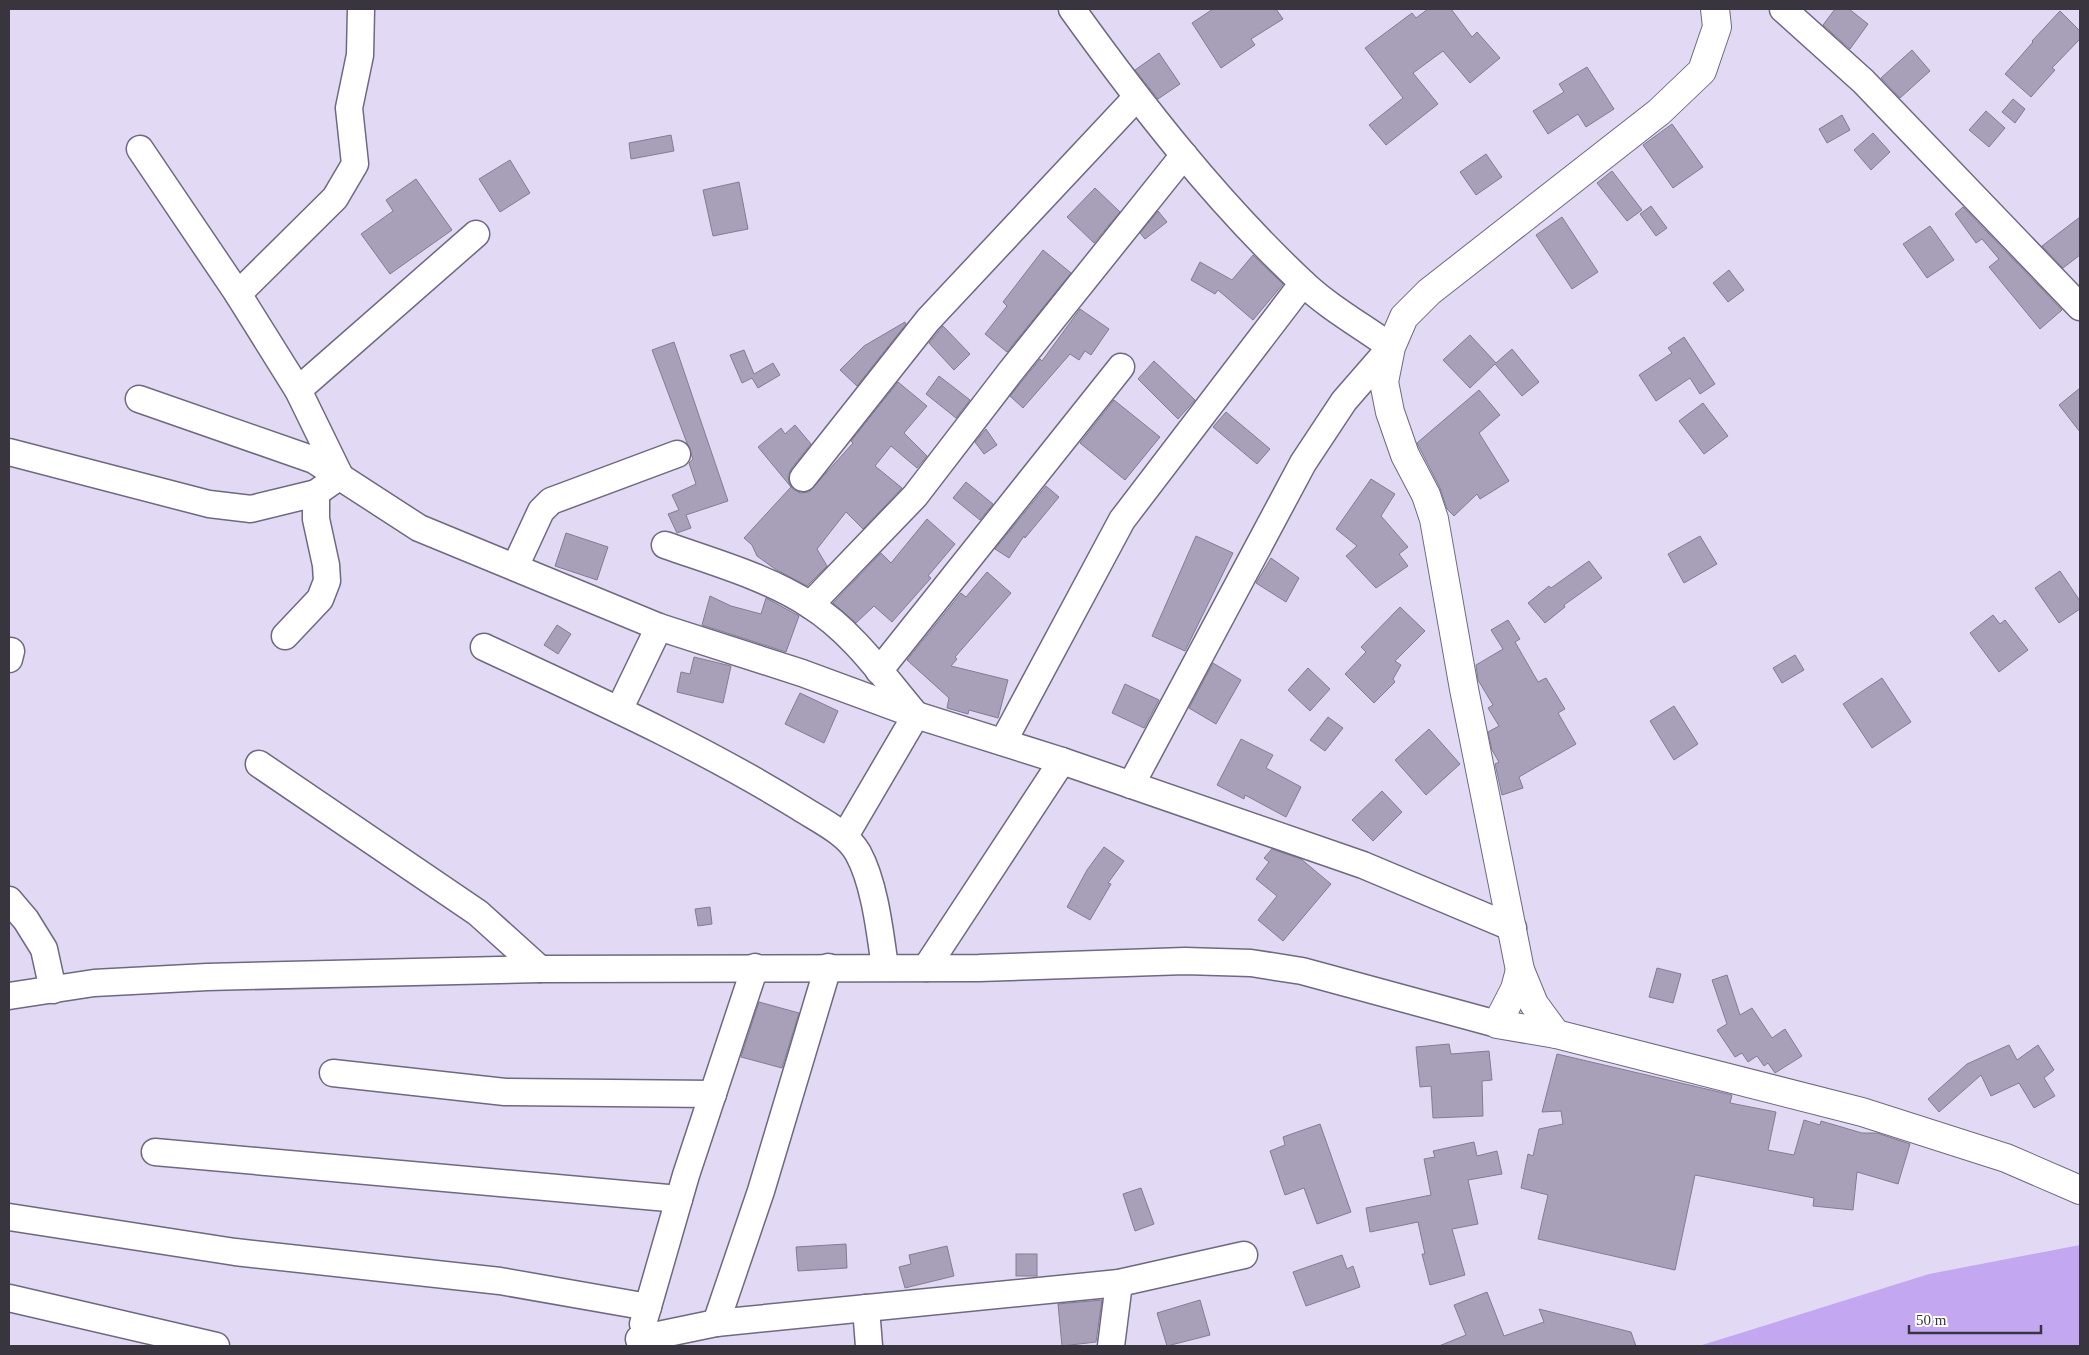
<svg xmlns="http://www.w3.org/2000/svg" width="2089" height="1355" viewBox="0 0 2089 1355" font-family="'Times New Roman',serif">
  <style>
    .green { fill: #c3a8f1 }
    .building { fill: #a8a0b9; stroke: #847c94 }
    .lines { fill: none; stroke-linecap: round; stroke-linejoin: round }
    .minor-casing { stroke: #706880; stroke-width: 29 }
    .major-casing { stroke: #706880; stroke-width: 30 }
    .minor { stroke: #fff; stroke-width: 26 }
    .major { stroke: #fff; stroke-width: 28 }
  </style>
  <rect width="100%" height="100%" fill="#e2daf4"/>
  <!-- green -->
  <polygon class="green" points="2080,1245 2080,1346 1699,1346 1929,1274"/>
  <!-- building -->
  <g class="building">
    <polygon points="1213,9 1276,9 1283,19 1251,39 1255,45 1221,68 1192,23"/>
    <polygon points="1428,9 1451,9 1472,37 1477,32 1500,58 1470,83 1443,51 1413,73 1438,104 1386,145 1369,125 1403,98 1365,48 1412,13 1416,18"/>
    <polygon points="1835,9 1849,9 1868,24 1850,49 1823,25"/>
    <polygon points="2060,11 2080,31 2080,39 2052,68 2055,70 2031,97 2005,74 2033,42 2032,41"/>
    <polygon points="1912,50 1930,71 1900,98 1881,78"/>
    <polygon points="1159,53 1180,84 1158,99 1135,70"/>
    <polygon points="1587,67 1614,109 1586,127 1578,114 1548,134 1533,111 1564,92 1559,84"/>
    <polygon points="2013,99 2025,109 2015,123 2002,112"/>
    <polygon points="1986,111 2005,128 1989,147 1969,130"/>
    <polygon points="1842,115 1850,130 1827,143 1819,129"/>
    <polygon points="1672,124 1703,167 1673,188 1643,145"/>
    <polygon points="1873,133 1890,152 1871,170 1854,150"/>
    <polygon points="671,135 674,151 631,159 629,143"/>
    <polygon points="1486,154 1502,177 1476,195 1460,172"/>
    <polygon points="510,160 530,193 500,212 479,179"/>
    <polygon points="1612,171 1642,210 1627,221 1597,183"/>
    <polygon points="416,179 452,230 390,274 361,234 393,211 386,200"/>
    <polygon points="739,182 748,229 713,236 703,190"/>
    <polygon points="1095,188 1120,212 1094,243 1067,217"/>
    <polygon points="1651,206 1667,228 1656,236 1640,214"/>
    <polygon points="1963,207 2062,310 2040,329 1989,267 1999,259 1982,239 1976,243 1955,214"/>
    <polygon points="1158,211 1167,222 1145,239 1140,233"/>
    <polygon points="1562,217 1598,272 1572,289 1536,235"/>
    <polygon points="2080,217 2080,255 2063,268 2042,246"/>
    <polygon points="1930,226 1954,260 1927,278 1903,244"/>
    <polygon points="1043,250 1071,273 1007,352 985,334 1007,306 1003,302"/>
    <polygon points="1253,255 1283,284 1253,320 1218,290 1215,294 1191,280 1200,262 1232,280"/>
    <polygon points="1729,270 1744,290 1728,302 1713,283"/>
    <polygon points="1080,309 1109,329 1091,355 1085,351 1079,360 1070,354 1023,408 1010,396 1040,359 1042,361"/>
    <polygon points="905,322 906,324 857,386 840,370 864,346"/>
    <polygon points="943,326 970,354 954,370 929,343"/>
    <polygon points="1470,335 1496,363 1512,349 1539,382 1522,396 1495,364 1470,388 1443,360"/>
    <polygon points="1684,337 1715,384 1700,394 1690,378 1656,401 1639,375 1672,353 1668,348"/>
    <polygon points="674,342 728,501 686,515 691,528 677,533 668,514 679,510 672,495 696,484 689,463 693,459 652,350"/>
    <polygon points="744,350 754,374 773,363 780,375 758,388 752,378 742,383 730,355"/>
    <polygon points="1154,361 1195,400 1178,419 1138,379"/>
    <polygon points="939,376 970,400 956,418 926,394"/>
    <polygon points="898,382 927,406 904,433 927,456 917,468 891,446 875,466 902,488 863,529 846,512 817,549 827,566 807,586 775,569 757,556 752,545 744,538 791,487 758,447 781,428 785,434 795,425 811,444 791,469 788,475 789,483 793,489 800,493 809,492 853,443 851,441"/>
    <polygon points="2080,388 2080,432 2059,405"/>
    <polygon points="1479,390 1500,415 1479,433 1509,481 1480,499 1477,494 1454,516 1447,509 1440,488 1417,443"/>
    <polygon points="1114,400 1160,437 1125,480 1080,443"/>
    <polygon points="1703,403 1728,436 1704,454 1679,421"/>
    <polygon points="1226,412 1270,449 1257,464 1213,427"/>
    <polygon points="986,429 997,445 984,454 975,442"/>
    <polygon points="1371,479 1395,494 1381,516 1408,547 1399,554 1408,566 1376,588 1346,556 1357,546 1336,529"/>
    <polygon points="966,482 993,504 980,520 953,498"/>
    <polygon points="1046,486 1059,497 1025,538 1024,536 1009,558 995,549"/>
    <polygon points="927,519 955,544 928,576 931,578 892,622 874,606 856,623 833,603 881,553 891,563"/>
    <polygon points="566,533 608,547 597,580 555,566"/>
    <polygon points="1196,536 1233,553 1185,651 1152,636"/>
    <polygon points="1700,536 1717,564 1684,583 1668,554"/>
    <polygon points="1271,558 1299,578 1286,602 1256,583"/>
    <polygon points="1589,561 1602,578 1564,605 1565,607 1545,623 1528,603 1549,586 1551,588"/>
    <polygon points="2060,571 2080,601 2080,609 2059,623 2035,588"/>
    <polygon points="987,572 1011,593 955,657 957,659 951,666 1008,680 998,718 969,710 968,714 947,708 949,698 907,660 961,593 966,597"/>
    <polygon points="710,596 731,606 761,614 766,598 799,616 786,652 702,625"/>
    <polygon points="1400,607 1425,631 1395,661 1401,665 1393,679 1395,682 1374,703 1345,674 1366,652 1361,647"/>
    <polygon points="1993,615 2000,624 2005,620 2028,650 1999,672 1970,633"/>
    <polygon points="1508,620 1520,639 1515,642 1538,682 1546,678 1565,709 1558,713 1576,744 1519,777 1523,788 1502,795 1495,764 1499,762 1492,750 1488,732 1499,726 1488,708 1493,705 1478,680 1476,665 1503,649 1491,630"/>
    <polygon points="557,625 571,634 558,654 544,645"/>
    <polygon points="1795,655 1804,670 1782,683 1773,668"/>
    <polygon points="694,657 731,666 723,703 677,692 681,672 690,674"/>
    <polygon points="1213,663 1241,680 1216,724 1189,708"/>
    <polygon points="1308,668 1330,689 1310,711 1288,690"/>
    <polygon points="1882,678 1911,722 1872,748 1843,704"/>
    <polygon points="1125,684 1159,700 1144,728 1112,713"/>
    <polygon points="800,693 838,711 824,743 785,724"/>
    <polygon points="1674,706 1698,744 1674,760 1650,721"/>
    <polygon points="1328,717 1343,728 1325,751 1310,740"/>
    <polygon points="1429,729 1460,764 1426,795 1395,760"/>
    <polygon points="1241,739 1273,755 1266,768 1301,787 1286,817 1245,795 1244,799 1217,785"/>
    <polygon points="1382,791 1402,812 1373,841 1352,820"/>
    <polygon points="1104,847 1124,861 1108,883 1111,884 1090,920 1067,907 1087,870"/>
    <polygon points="1272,849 1301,859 1331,884 1283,941 1258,920 1277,896 1256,879 1269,862 1264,858"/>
    <polygon points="710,907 712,924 698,926 695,909"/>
    <polygon points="1657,968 1681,974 1673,1003 1649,997"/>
    <polygon points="1727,975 1740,1015 1752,1008 1772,1038 1785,1029 1802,1056 1775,1073 1768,1063 1764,1066 1757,1056 1748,1062 1742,1053 1735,1057 1717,1030 1727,1024 1712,980"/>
    <polygon points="759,1002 799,1013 782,1068 741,1057"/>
    <polygon points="1449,1044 1451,1054 1489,1051 1492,1080 1482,1081 1483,1116 1433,1118 1431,1086 1420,1087 1416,1047"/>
    <polygon points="2009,1045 2017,1060 2038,1045 2054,1070 2044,1078 2055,1096 2034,1108 2019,1083 1991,1096 1981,1075 1939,1112 1928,1099 1967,1064"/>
    <polygon points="1557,1054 1732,1095 1730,1103 1776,1112 1768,1150 1794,1155 1804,1120 1820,1125 1821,1121 1862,1133 1877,1133 1910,1144 1898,1184 1857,1172 1853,1210 1813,1206 1814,1198 1695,1175 1675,1270 1538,1239 1548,1195 1521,1188 1528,1154 1533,1156 1539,1129 1563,1124 1561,1111 1542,1112"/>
    <polygon points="1320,1124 1351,1212 1317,1224 1304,1188 1285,1195 1270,1151 1285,1145 1283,1137"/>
    <polygon points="1474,1142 1477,1156 1497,1151 1502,1174 1468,1180 1478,1224 1452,1229 1465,1275 1430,1285 1422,1254 1425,1254 1418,1222 1370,1232 1366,1208 1431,1195 1424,1159 1435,1157 1433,1151"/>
    <polygon points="1141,1188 1154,1224 1135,1231 1123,1194"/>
    <polygon points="846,1244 847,1268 798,1271 796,1247"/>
    <polygon points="947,1246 954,1276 905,1288 899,1267 911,1264 909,1255"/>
    <rect x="1016" y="1254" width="21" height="22"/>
    <polygon points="1342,1255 1347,1269 1353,1266 1360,1287 1306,1306 1293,1272"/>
    <polygon points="1487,1292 1504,1336 1544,1322 1539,1309 1631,1332 1636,1346 1439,1346 1466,1335 1454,1305"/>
    <polygon points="1102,1300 1096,1342 1062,1346 1058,1304"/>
    <polygon points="1200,1300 1210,1335 1167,1346 1157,1313"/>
  </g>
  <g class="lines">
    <defs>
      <g id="minor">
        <path d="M1072 9C1141 105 1215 200 1302 282 1328 307 1362 326 1391 347L1344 401 1303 463 1131 785"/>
        <polyline points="1783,9 1863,81 2080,307"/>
        <polyline points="238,294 335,198 355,164 349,108 360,55 361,9"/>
        <polyline points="298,390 476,234"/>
        <polyline points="139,399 314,460 419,528 659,627 802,673 916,715 1062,761 1363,865 1513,928"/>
        <polyline points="9,452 209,504 251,509 316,493 340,476 298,390 238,294 140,149"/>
        <polyline points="803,478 928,320 1136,98"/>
        <path d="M665 545C713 562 767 577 810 605 853 632 883 676 916 715L845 836"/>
        <polyline points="515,567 541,511 551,501 677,454"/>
        <polyline points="810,605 915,496 1011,371 1184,155"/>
        <polyline points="285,636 320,599 327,581 326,565 316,519 316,493"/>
        <path d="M484 647C591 697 699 745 799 807 819 820 846 832 858 853 875 884 880 933 885 967"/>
        <polyline points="9,659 11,651"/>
        <polyline points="879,671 1121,367"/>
        <polyline points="619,710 659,627"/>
        <polyline points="1003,742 1122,520 1303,283"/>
        <polyline points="259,764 478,913 540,969"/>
        <polyline points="9,900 26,920 44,949 53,990"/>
        <polyline points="926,968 1062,761"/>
        <polyline points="9,996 94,983 207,977 540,969 979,968 1185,961 1251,963 1302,971 1497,1024"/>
        <polyline points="333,1073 505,1092 713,1094"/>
        <polyline points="155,1152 679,1199"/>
        <polyline points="9,1217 235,1252 500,1281 648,1307"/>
        <polyline points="9,1298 216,1346"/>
        <polyline points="866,1308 869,1346"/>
        <polyline points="716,1323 761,1191 828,967"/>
        <polyline points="643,1324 686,1175 755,967"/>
        <polyline points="639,1339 716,1323 1119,1283 1244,1255"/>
        <polyline points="1111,1346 1119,1283"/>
      </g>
      <g id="major">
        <polyline points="1520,970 1515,989 1497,1024 1556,1034 1862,1112 2006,1158 2080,1190"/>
        <polyline points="1556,1034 1534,1004 1520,970 1464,689 1434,519 1426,495 1405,455 1390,412 1384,382 1391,347 1404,317 1429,292 1659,112 1702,71 1717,27 1715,9"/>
      </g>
    </defs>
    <!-- minor casing -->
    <use href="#minor" class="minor-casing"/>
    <!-- major casing -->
    <use href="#major" class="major-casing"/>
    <!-- minor -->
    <use href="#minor" class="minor"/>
    <!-- major -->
    <use href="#major" class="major"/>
  </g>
  <!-- border -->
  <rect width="2089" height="1355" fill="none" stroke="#39353f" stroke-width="20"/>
  <!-- scale -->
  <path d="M1909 1325v8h132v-8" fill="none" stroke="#39353f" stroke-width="2.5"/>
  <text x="1916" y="1325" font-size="15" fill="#39353f" stroke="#ffffff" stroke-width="4" paint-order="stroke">50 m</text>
</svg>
